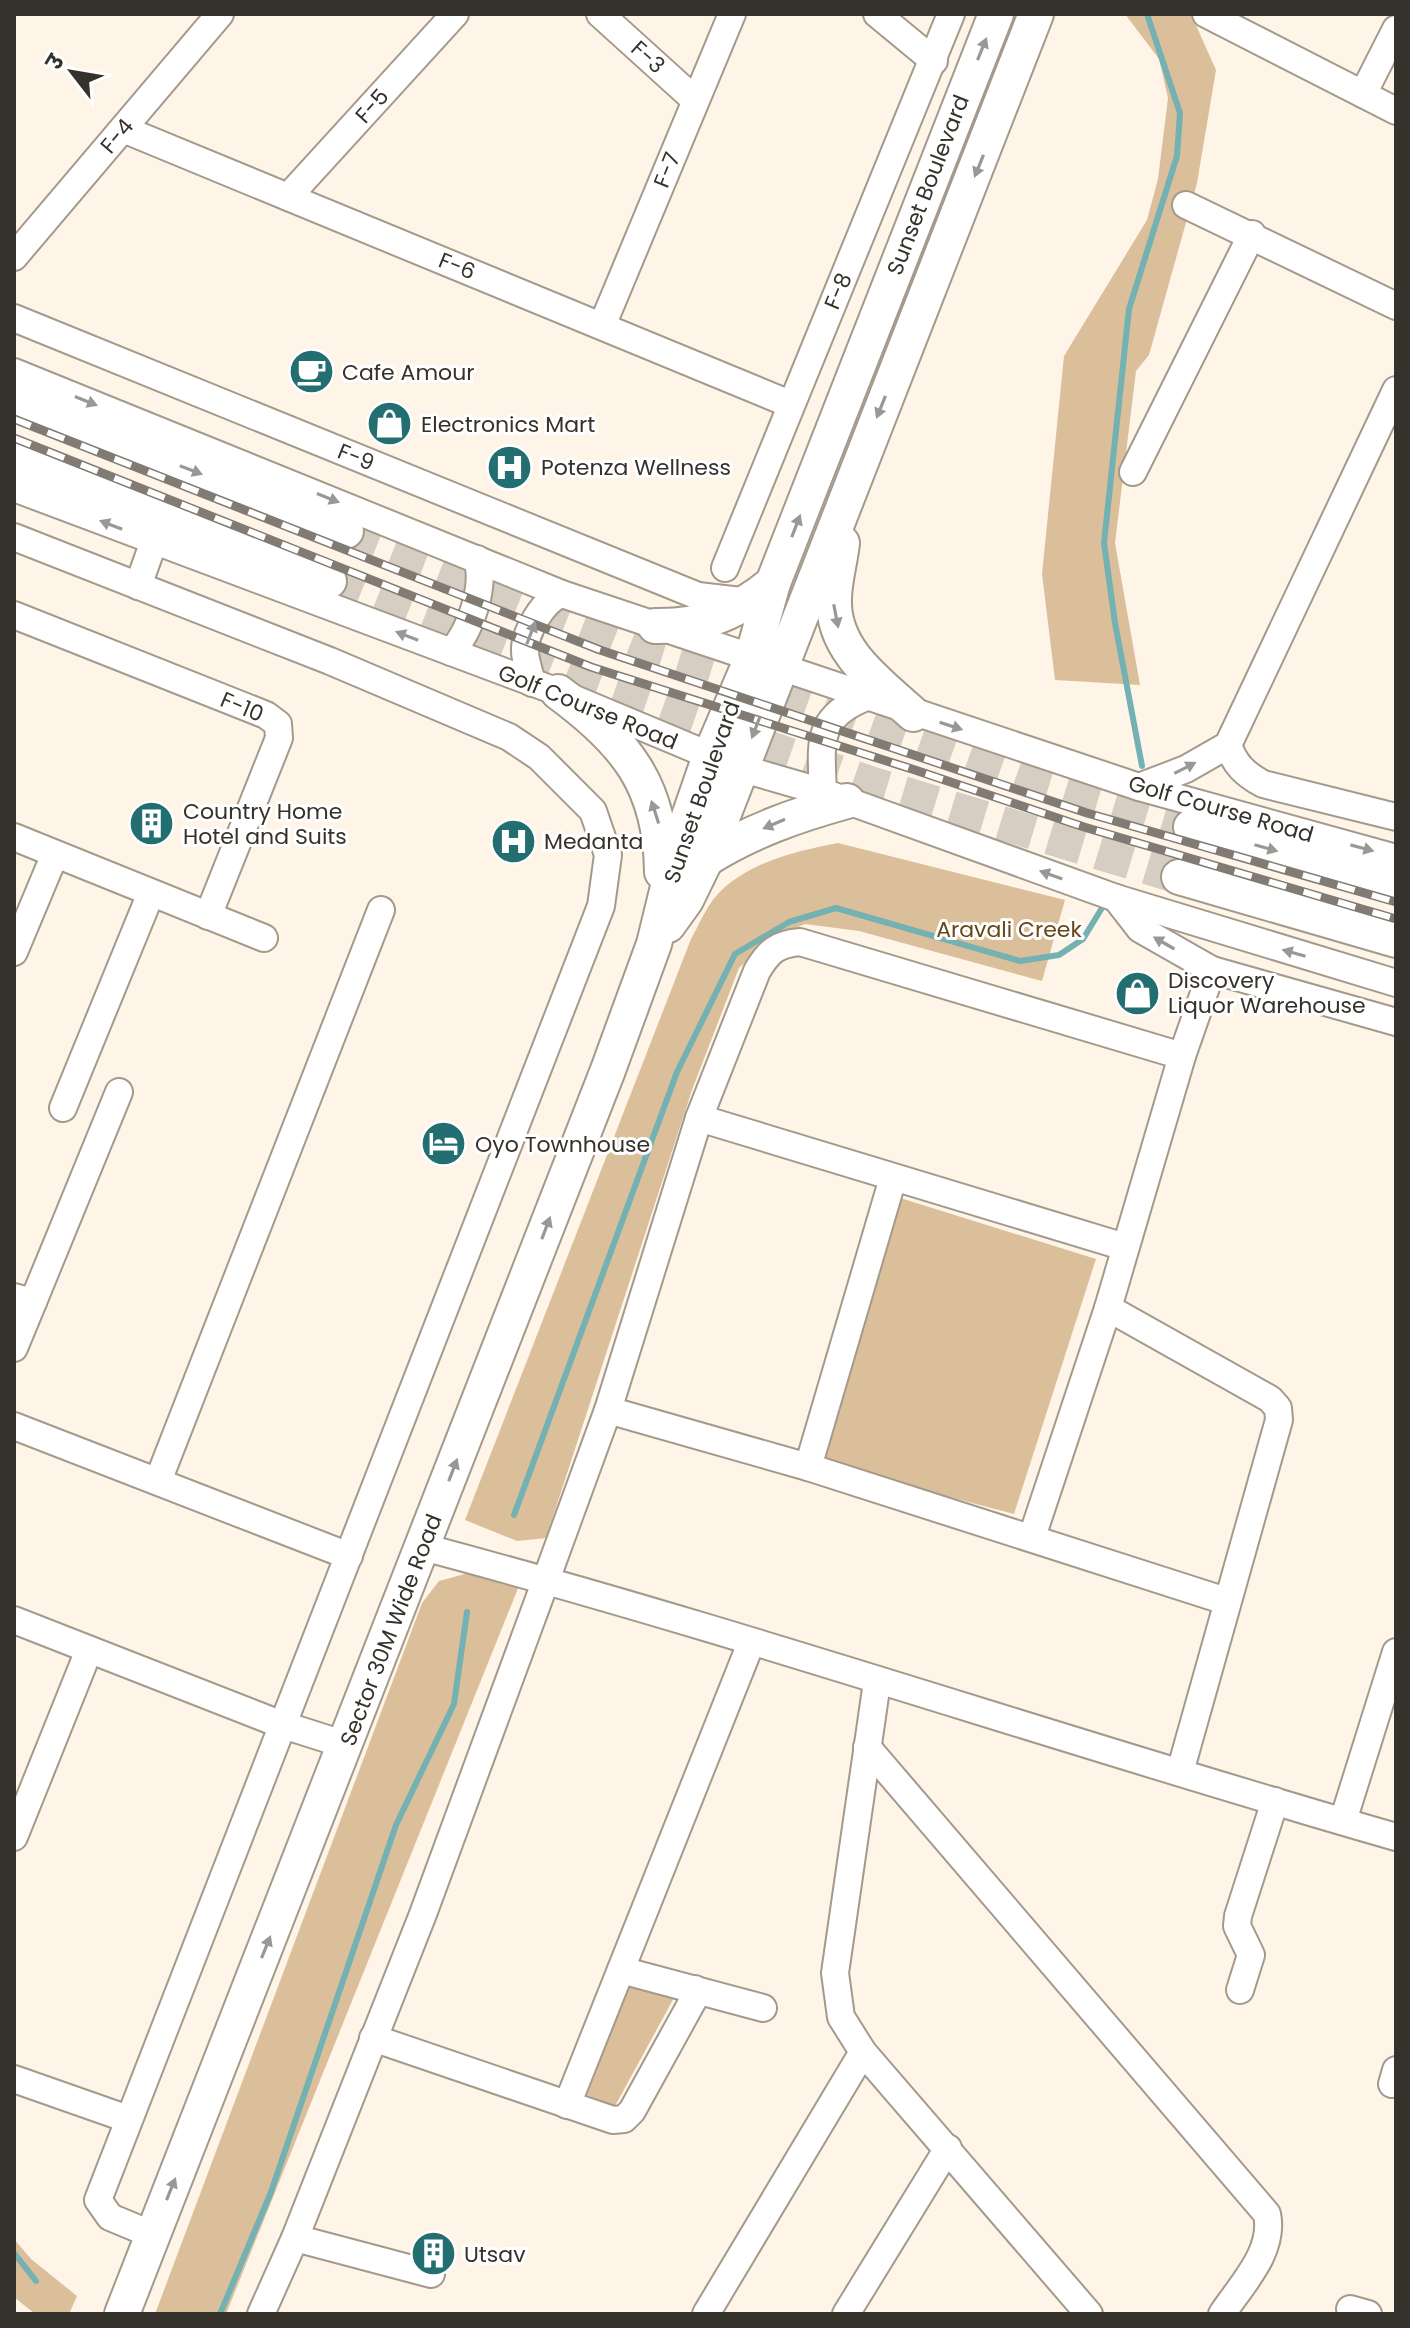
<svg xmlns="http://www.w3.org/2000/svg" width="1410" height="2328" viewBox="0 0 1410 2328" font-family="Poppins,'Noto Sans Devanagari',sans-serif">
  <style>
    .green { fill: #dbbf9a }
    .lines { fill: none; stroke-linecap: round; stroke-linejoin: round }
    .stream { stroke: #73b1b3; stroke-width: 6 }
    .major-tunnel { stroke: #d6cec2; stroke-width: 34; stroke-dasharray: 34 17; stroke-linecap: butt }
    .minor-casing { stroke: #a4998b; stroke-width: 30 }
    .major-casing { stroke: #a4998b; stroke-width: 38 }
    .minor { stroke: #fff; stroke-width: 26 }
    .major { stroke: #fff; stroke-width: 34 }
    .rail-casing { stroke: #817b73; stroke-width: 9 }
    .rail { stroke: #fff; stroke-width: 6; stroke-dasharray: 18; stroke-linecap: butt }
    .oneway { fill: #9a9895 }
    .labels { text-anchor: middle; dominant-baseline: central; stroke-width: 6; stroke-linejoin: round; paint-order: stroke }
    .street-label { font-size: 22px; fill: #35312b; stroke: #fff }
    .poi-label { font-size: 22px; fill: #35312b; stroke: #fff; text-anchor: start }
    .park-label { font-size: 22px; fill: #664818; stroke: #fff }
  </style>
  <rect width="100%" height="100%" fill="#fef5e8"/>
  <!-- green -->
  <g class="green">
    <polygon points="1125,14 1191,14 1216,70 1197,183 1149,355 1136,371 1115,543 1140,685 1055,680 1042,574 1064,356 1147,220 1158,179 1168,98 1159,59"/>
    <path d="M838 843 1065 900 1042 981 859 931 805 924 769 939 739 968 692 1090 546 1538 517 1541 465 1520 691 939C699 925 706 907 717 895 747 862 797 851 838 843Z"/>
    <polygon points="897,1197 1096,1259 1014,1514 820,1463"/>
    <polygon points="476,1571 519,1586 226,2314 155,2314 422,1603 439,1581"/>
    <polygon points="629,1986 675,1996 615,2106 587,2095"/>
    <polygon points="14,2239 31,2259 77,2296 69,2314 35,2314 14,2297"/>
  </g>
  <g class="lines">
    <!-- stream -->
    <g class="stream">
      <polyline points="1142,766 1115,623 1104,543 1129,309 1177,156 1180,113 1147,14"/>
      <polyline points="514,1515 677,1072 735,954 789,922 836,908 1020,961 1059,955 1083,939 1105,903"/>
      <polyline points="14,2253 36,2281"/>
      <polyline points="220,2314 271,2192 396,1825 454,1704 467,1612"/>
    </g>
    <!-- major-tunnel -->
    <g class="major-tunnel">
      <polyline points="346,531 638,646 798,695 1028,777 1191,827"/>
      <polyline points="329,581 604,690 873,784 1179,877"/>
    </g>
    <defs>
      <g id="minor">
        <polyline points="600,14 695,100"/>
        <polyline points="877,14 934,61"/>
        <polyline points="1206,14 1396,111"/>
        <polyline points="1363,94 1396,29"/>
        <polyline points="123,129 790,404"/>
        <polyline points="288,197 455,14"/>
        <polyline points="1186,205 1396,306"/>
        <polyline points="14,257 220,14"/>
        <polyline points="14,318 698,596 750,602"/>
        <polyline points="602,326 732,14"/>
        <polyline points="14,372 562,594 1139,787 1396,858"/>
        <polyline points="1133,472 1252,234"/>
        <polyline points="14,488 558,692 740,768 823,792 1116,898 1396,983"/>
        <polyline points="14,537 330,661 509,737 539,757 593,811 608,855 601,906 98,2200 110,2217 153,2235"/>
        <polyline points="725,568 951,14"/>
        <polyline points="138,586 154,541"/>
        <polyline points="14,615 266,715 278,724 279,738 208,916"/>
        <path d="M451 652C470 632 486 586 477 559"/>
        <path d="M532 683C530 673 525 661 525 651 524 633 544 599 562 594"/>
        <path d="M1228 745C1235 765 1245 774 1263 784L1396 817"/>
        <polyline points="1139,787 1186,769 1228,745 1396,390"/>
        <path d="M823 792C821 742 815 716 869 696"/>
        <polyline points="14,837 264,938"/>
        <polyline points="1116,898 1140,929 1212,970 1396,1022"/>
        <polyline points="14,952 55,854"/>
        <polyline points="1182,1056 1212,970"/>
        <polyline points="63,1108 151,893"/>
        <polyline points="699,1118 1125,1247"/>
        <polyline points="14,1297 33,1302 14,1348"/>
        <polyline points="33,1302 119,1092"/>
        <polyline points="1108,1308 1270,1399 1278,1408 1279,1420 1180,1772"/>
        <polyline points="608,1410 808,1467 1226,1601"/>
        <polyline points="14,1426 349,1556"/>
        <polyline points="808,1467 893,1178"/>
        <polyline points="158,1481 381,910"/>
        <path d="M423 1547C750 1634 1071 1744 1396 1837"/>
        <polyline points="14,1620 280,1724 346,1745"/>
        <polyline points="877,1682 835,1973 841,2017 863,2052 1089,2314"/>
        <path d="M867 1747 1267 2214C1275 2251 1242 2284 1222 2314"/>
        <polyline points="1343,1821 1396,1652"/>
        <polyline points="14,1837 89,1650"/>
        <polyline points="621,1970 763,2008"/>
        <polyline points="1240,1990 1251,1955 1237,1926 1238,1916 1275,1801"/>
        <polyline points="373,2038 613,2120 624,2119 632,2111 696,1995 695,1989"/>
        <polyline points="14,2079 128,2119"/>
        <polyline points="1392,2084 1396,2070"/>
        <polyline points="567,2105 751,1643"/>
        <polyline points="295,2238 431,2274"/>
        <polyline points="1350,2309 1368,2314"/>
        <path d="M261 2314 295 2238 423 1914 539 1599 608 1410 699 1118 757 971C769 951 777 944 800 942L1182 1056 1108 1308 1032 1537"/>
        <polyline points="706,2314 863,2052"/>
        <polyline points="846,2314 948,2148"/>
      </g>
      <g id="major">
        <polyline points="14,400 346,531"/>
        <polyline points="14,458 329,581"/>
        <path d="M842 543C840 562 834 581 834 599 832 651 879 683 913 714"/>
        <path d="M655 626C702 627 737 613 773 583"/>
        <path d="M558 692C626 742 661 785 662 872"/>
        <polyline points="1191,827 1396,885"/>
        <path d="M706 859C751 831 796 815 847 801"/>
        <polyline points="1179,877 1396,940"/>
        <polyline points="668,925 686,900 706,859 1036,14"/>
        <polyline points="122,2314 608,1070 654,944 676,854 710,756 752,658 773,583 996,14"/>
      </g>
    </defs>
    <!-- minor casing -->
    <use href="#minor" class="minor-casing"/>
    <!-- major casing -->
    <use href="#major" class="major-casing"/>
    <!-- minor -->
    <use href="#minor" class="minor"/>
    <!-- major -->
    <use href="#major" class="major"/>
    <defs>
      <g id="rail">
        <polyline points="14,419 600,650 1087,813 1396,902"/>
        <polyline points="14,438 591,667 915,770 1084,827 1396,919"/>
      </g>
    </defs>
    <!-- rail casing -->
    <use href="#rail" class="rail-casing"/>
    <!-- rail -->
    <use href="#rail" class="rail"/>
  </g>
  <!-- one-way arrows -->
  <defs><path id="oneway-solid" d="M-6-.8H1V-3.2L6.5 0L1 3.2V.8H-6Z" transform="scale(2)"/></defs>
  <g class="oneway">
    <use href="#oneway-solid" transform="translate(982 49) rotate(-68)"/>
    <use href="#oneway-solid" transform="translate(979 166) rotate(112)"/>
    <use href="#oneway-solid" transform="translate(86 401) rotate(22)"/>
    <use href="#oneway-solid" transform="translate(881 407) rotate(112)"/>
    <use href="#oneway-solid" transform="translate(191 470) rotate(21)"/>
    <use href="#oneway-solid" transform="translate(328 498) rotate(22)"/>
    <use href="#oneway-solid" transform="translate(111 525) rotate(-159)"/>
    <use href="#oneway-solid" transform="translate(796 526) rotate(-69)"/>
    <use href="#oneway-solid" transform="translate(836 616) rotate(79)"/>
    <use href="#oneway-solid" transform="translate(531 633) rotate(-69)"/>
    <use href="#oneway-solid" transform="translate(407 636) rotate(-159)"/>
    <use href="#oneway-solid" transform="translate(951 726) rotate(18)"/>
    <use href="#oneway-solid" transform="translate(756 727) rotate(111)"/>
    <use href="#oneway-solid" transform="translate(1185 768) rotate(-27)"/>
    <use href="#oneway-solid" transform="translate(655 812) rotate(-108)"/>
    <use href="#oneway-solid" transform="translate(774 824) rotate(157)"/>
    <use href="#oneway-solid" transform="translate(1266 848) rotate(16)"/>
    <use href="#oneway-solid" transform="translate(1362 848) rotate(15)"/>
    <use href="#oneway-solid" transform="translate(1051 875) rotate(-160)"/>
    <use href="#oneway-solid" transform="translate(1164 943) rotate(-150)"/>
    <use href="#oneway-solid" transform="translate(1294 953) rotate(-164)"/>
    <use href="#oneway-solid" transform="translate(546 1228) rotate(-69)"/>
    <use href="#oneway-solid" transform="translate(453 1470) rotate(-69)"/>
    <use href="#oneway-solid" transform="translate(266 1947) rotate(-68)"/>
    <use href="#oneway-solid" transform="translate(171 2189) rotate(-68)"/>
  </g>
  <!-- icons -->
  <defs>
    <symbol id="cafe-disc" viewBox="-11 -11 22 22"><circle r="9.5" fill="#236e71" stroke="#fff"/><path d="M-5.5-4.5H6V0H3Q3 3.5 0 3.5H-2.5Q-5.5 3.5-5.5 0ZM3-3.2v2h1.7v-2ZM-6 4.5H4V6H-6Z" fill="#fff"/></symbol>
    <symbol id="shop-disc" viewBox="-11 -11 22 22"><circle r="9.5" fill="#236e71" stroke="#fff"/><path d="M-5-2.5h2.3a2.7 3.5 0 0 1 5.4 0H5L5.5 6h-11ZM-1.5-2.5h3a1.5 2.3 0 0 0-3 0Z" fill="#fff"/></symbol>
    <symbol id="hospital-disc" viewBox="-11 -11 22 22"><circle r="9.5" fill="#236e71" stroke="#fff"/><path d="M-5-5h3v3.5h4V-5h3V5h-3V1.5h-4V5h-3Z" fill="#fff"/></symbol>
    <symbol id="building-disc" viewBox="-11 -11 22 22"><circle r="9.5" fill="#236e71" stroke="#fff"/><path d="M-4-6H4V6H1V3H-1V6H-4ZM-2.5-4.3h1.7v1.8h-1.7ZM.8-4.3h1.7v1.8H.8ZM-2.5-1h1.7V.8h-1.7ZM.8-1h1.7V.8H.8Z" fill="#fff"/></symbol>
    <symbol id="hotel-disc" viewBox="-11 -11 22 22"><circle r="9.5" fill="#236e71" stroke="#fff"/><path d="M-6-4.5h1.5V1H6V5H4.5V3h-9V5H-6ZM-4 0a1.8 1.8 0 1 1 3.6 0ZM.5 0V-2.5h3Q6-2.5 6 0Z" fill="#fff"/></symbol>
  </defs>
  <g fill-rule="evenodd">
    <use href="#cafe-disc" x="286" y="346" width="51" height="51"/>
    <use href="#shop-disc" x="364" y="398" width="51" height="51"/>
    <use href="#hospital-disc" x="484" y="442" width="51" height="51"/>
    <use href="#building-disc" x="126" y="798" width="51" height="51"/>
    <use href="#hospital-disc" x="488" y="816" width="51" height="51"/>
    <use href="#shop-disc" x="1112" y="968" width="51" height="51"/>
    <use href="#hotel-disc" x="418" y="1118" width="51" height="51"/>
    <use href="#building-disc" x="408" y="2228" width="51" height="51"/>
  </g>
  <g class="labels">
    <!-- street labels -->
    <g class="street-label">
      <text transform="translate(648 57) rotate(42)">F-3</text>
      <text transform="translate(372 106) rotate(-48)">F-5</text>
      <text transform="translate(117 136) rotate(-50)">F-4</text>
      <text transform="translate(667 170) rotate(-68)">F-7</text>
      <text transform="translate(928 185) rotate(-69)">Sunset Boulevard</text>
      <text transform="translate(457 266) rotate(22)">F-6</text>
      <text transform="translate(838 291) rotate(-67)">F-8</text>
      <text transform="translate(356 457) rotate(22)">F-9</text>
      <text transform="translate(242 707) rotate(23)">F-10</text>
      <text transform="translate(588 707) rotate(22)">Golf Course Road</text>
      <text transform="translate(702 792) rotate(-71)">Sunset Boulevard</text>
      <text transform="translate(1221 809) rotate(16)">Golf Course Road</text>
      <text transform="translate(391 1630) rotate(-69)">Sector 30M Wide Road</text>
    </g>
    <!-- poi labels -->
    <g class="poi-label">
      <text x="342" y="372">Cafe Amour</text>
      <text x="421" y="424">Electronics Mart</text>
      <text x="541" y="467">Potenza Wellness</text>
      <text x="183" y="811">Country Home<tspan x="183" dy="25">Hotel and Suits</tspan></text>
      <text x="544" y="841">Medanta</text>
      <text x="1168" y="980">Discovery<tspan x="1168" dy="25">Liquor Warehouse</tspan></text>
      <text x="475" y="1144">Oyo Townhouse</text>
      <text x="464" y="2254">Utsav</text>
    </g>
    <!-- park labels -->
    <g class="park-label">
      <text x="1009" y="929">Aravali Creek</text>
    </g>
  </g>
  <!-- border -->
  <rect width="1410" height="2328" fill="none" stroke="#35312b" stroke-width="32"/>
  <!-- north arrow -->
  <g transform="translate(72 72) rotate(301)" stroke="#ffffff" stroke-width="6" paint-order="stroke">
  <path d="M0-6L14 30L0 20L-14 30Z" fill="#35312b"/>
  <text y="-12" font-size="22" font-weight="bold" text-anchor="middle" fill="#35312b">उ</text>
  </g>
</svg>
